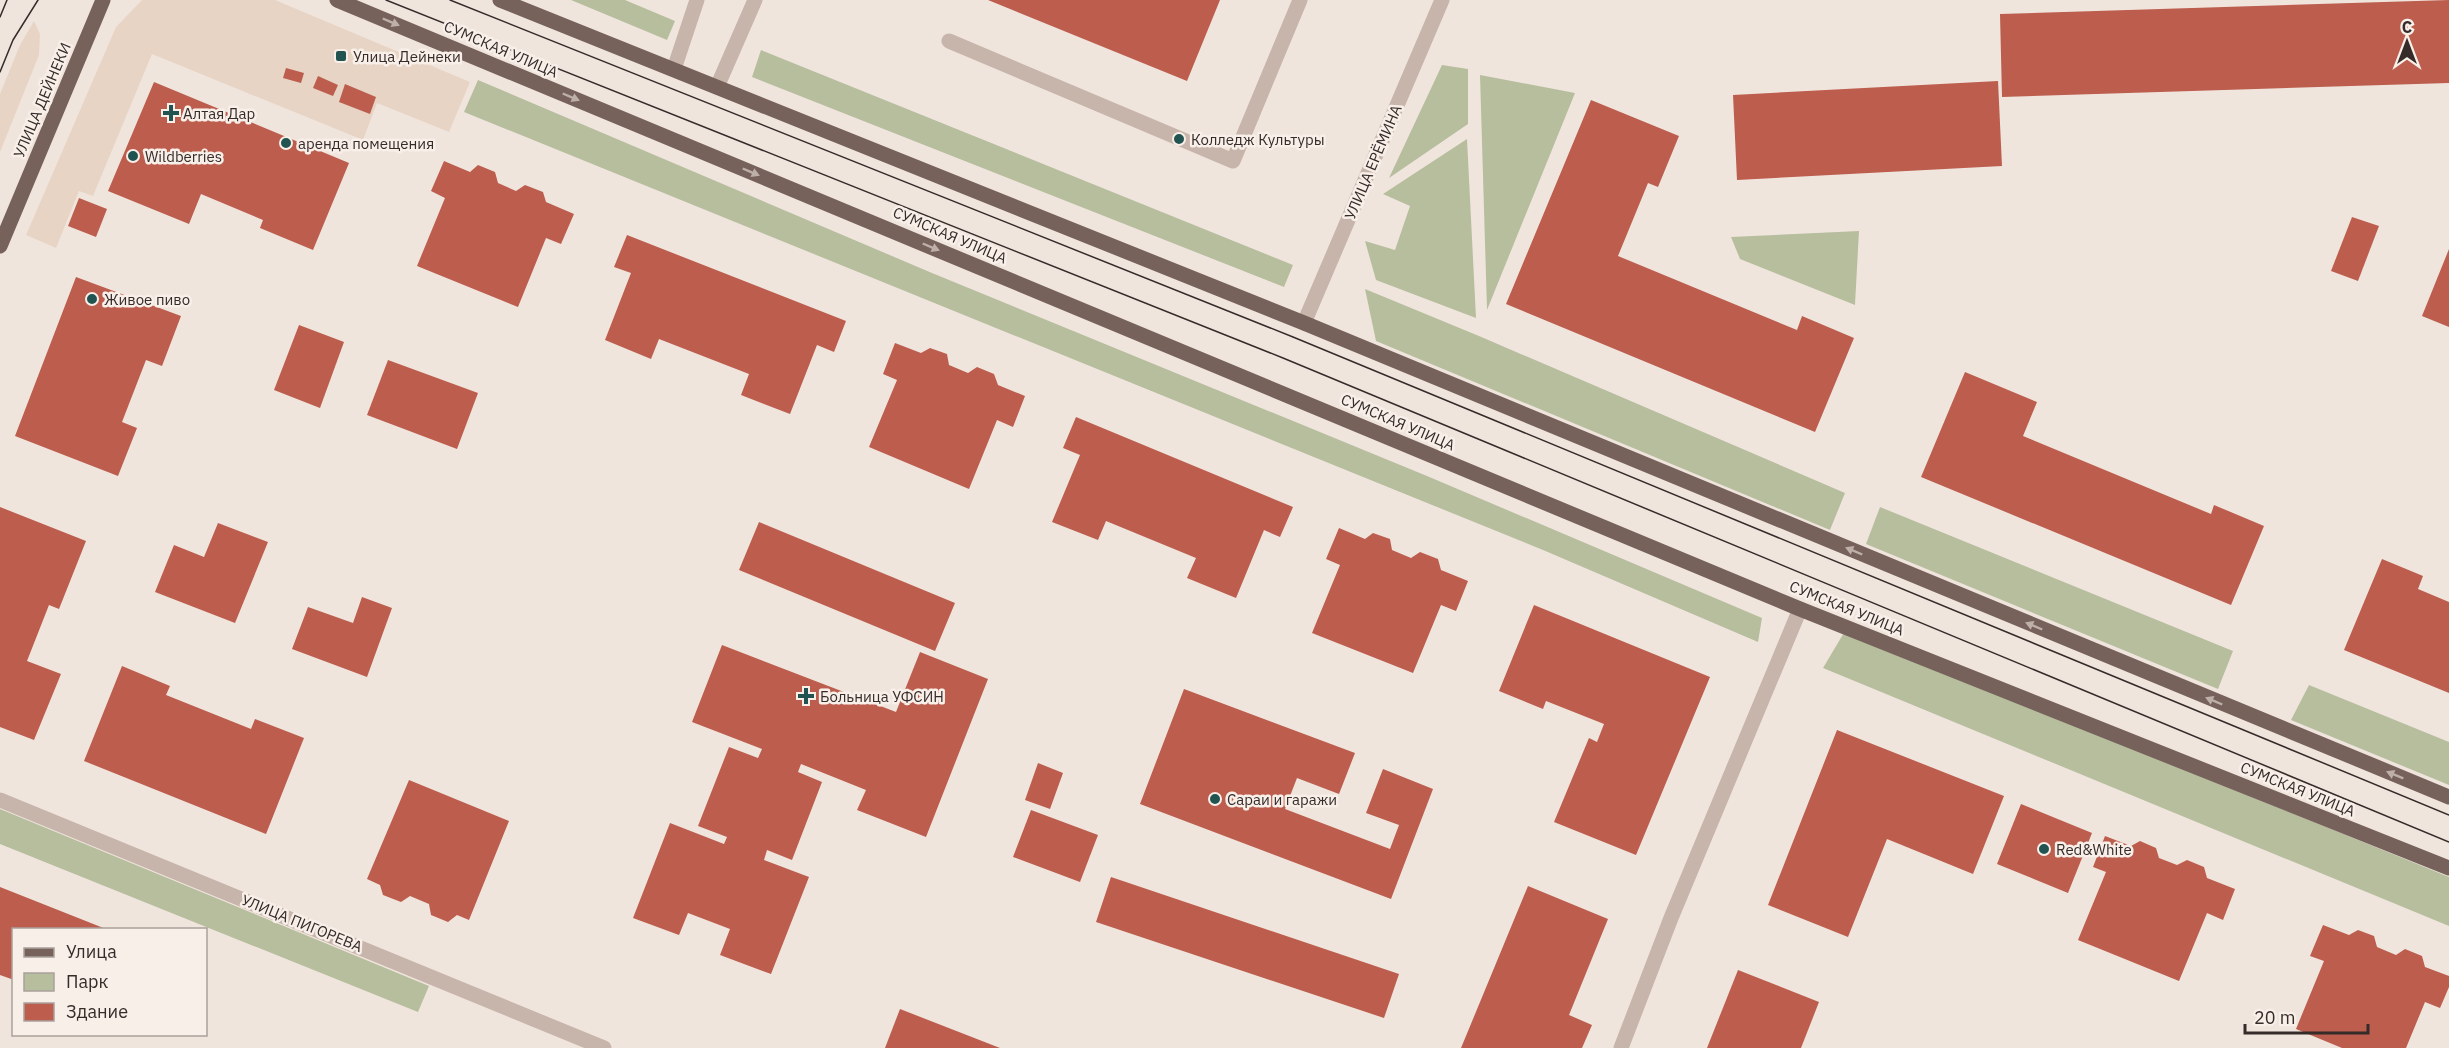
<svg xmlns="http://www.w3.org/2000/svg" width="2449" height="1048" viewBox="0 0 2449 1048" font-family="'IBM Plex Sans',sans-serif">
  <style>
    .green { fill: #b7be9e }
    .plaza { fill: #e7d4c5 }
    .building { fill: #bc5d4e }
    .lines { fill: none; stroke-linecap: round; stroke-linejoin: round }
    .minor { stroke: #c7b4aa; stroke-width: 15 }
    .major { stroke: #76615b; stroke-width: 15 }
    .tram { stroke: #352b29; stroke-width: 1.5 }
    .oneway { fill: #beafa9 }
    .poi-dot { fill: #215451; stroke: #f8efe9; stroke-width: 2 }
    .labels { text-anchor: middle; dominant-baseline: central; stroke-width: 5; stroke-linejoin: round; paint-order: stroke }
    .street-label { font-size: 15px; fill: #352b29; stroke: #f8efe9 }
    .poi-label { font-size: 15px; fill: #352b29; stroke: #f8efe9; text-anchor: start }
  </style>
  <rect width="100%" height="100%" fill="#f0e5dd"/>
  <!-- green -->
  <g class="green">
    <polygon points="571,0 625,0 675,21 667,40"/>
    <polygon points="761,50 1293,265 1284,287 752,77"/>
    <polygon points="1442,65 1468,69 1468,124 1389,178"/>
    <polygon points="1480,75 1575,93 1487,310"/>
    <polygon points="478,80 932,273 1427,476 1762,618 1758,642 1543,550 464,112"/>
    <polygon points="1467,139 1476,318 1376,280 1365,241 1395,250 1410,206 1383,194"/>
    <polygon points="1859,231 1855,305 1740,259 1731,237"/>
    <polygon points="1365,289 1479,336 1845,493 1830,530 1376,341"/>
    <polygon points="1880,507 2233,651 2218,689 1866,544"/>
    <polygon points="1845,631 2449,877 2449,926 1823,668"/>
    <polygon points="2309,685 2449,742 2449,785 2291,720"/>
    <polygon points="0,809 429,986 418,1012 0,844"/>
  </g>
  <!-- plaza -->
  <g class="plaza">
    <polygon points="142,0 275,0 470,82 449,132 377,103 363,140 152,54 93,196 79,191 56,248 26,235 116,27"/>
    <polygon points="34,21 40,34 39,55 0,152 0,94 20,45"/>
  </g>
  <!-- building -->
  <g class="building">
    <polygon points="988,0 1220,0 1187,81"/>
    <polygon points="2449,0 2449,83 2002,97 2000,14"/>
    <polygon points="286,68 304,73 301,83 283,78"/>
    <polygon points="318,76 338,85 333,96 313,88"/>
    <polygon points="1998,81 2002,166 1737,180 1733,95"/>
    <polygon points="154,82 349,163 313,250 260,228 263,220 201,194 189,224 108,191"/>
    <polygon points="345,84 376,97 370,114 339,102"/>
    <polygon points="1591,100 1679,136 1658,187 1648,183 1618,256 1797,330 1802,316 1854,338 1815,432 1506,304"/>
    <polygon points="444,161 470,172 478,165 495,172 498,183 516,191 525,185 543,192 546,202 574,214 561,244 546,238 518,307 417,266 445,198 431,191"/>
    <polygon points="79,198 107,209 96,237 68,226"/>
    <polygon points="2352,217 2379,226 2358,281 2331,271"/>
    <polygon points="627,235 846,321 834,352 817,345 790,414 741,395 749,374 659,339 651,359 605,340 631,273 614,267"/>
    <polygon points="2449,249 2449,327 2422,316"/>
    <polygon points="76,277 181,316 162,366 146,360 122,422 137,428 118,476 15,436"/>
    <polygon points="299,325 344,342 320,408 274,390"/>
    <polygon points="895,343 921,353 930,348 947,354 949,365 968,373 977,367 994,374 998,385 1025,396 1013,427 997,420 969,489 869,447 897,380 883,374"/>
    <polygon points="388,360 478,393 457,449 367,415"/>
    <polygon points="1965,372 2037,402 2023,436 2211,514 2214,505 2264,526 2231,605 1921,477"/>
    <polygon points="1076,417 1293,507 1280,537 1264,530 1236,598 1187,578 1196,558 1106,521 1098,540 1052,522 1080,455 1063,448"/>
    <polygon points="0,507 86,541 59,609 49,605 27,661 61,674 34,740 0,727"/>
    <polygon points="759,522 955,603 935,651 739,570"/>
    <polygon points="218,523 268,542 235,623 155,592 174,545 204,557"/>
    <polygon points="1339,528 1365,539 1373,533 1390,539 1392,550 1411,558 1420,552 1438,559 1441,570 1468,581 1456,611 1441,605 1413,673 1312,633 1340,565 1326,559"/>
    <polygon points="2382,559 2423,576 2418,589 2449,602 2449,693 2344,650"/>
    <polygon points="362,597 392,608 367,677 292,649 308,607 353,623"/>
    <polygon points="1534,605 1710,677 1636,855 1554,822 1589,738 1597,742 1604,724 1546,701 1543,709 1499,691"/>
    <polygon points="722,645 896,712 920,652 988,679 926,837 857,810 866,790 801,764 798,772 822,782 792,860 767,850 764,860 809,877 771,974 720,955 730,929 688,913 679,935 633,918 670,823 724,844 727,837 698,826 729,747 758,758 762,749 692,722"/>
    <polygon points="122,666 170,686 166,695 251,729 255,719 304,738 266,834 84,761"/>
    <polygon points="1184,689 1355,753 1339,794 1297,778 1285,809 1390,849 1399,825 1366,813 1383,769 1433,789 1391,899 1140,804"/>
    <polygon points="1837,730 2004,796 1973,874 1887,839 1848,937 1768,905"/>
    <polygon points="1038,763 1063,773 1050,809 1025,800"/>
    <polygon points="409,780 509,821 469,920 457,915 448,922 431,915 429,904 410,896 401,902 383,895 380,885 367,879"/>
    <polygon points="2021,804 2092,833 2068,893 1997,864"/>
    <polygon points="1031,810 1098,835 1080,882 1013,857"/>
    <polygon points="2105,836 2131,846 2140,841 2156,848 2159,858 2177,865 2187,860 2204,867 2207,878 2235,889 2223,920 2207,913 2179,981 2078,940 2106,872 2093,867"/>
    <polygon points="1111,877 1399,974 1384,1018 1096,922"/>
    <polygon points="1528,886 1608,919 1569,1015 1592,1025 1582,1048 1461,1048"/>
    <polygon points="0,887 106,929 106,930 14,930 14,980 0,975"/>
    <polygon points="2323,925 2349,935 2358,930 2374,936 2377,947 2396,955 2405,949 2422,956 2425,967 2449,976 2449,987 2440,1008 2425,1002 2406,1048 2342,1048 2296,1029 2324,961 2310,956"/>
    <polygon points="1738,970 1819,1002 1801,1048 1707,1048"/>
    <polygon points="900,1009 1000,1048 885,1048"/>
  </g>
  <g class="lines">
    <!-- minor -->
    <g class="minor">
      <polyline points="949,41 1233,161 1300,0"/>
      <polyline points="674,69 697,0"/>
      <polyline points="717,87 755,0"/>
      <polyline points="1304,323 1442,0"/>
      <polyline points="0,800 604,1048"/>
      <polyline points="1621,1048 1671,918 1800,609"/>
    </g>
    <!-- major -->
    <g class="major">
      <polyline points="337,0 1800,609 2449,868"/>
      <polyline points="500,0 1304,323 2449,797"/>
      <polyline points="0,246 103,0"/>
    </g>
    <!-- tram -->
    <g class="tram">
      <polyline points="386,0 1283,358 2449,842"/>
      <polyline points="450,0 1293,337 2449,815"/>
      <polyline points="0,17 7,0"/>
      <polyline points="0,72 13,40 38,0"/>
    </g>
  </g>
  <!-- one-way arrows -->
  <defs><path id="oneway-solid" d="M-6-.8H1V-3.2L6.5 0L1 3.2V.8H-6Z" transform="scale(1.5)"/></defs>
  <g class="oneway">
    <use href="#oneway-solid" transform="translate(391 22) rotate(23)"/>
    <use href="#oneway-solid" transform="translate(571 97) rotate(23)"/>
    <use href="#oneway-solid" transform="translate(751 172) rotate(23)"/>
    <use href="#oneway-solid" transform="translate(931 247) rotate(23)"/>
    <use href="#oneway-solid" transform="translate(1854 551) rotate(-157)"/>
    <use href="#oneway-solid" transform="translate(2034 626) rotate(-157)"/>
    <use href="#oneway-solid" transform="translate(2214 701) rotate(-157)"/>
    <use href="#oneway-solid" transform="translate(2395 775) rotate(-158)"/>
  </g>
  <!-- markers -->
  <g class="poi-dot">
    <rect x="335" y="50" width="12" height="12" rx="3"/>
    <path d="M168 104h6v6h6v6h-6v6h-6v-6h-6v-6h6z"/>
    <circle cx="1179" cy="139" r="6"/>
    <circle cx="286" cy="143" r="6"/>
    <circle cx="133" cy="156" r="6"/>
    <circle cx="92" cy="299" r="6"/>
    <path d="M803 687h6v6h6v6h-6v6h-6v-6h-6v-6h6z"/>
    <circle cx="1215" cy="799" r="6"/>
    <circle cx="2044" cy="849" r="6"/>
  </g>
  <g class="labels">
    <!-- street labels -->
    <g class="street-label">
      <text transform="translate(501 49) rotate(23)">СУМСКАЯ УЛИЦА</text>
      <text transform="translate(42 100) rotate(-67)">УЛИЦА ДЕЙНЕКИ</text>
      <text transform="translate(1373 162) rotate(-67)">УЛИЦА ЕРЁМИНА</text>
      <text transform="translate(950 235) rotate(23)">СУМСКАЯ УЛИЦА</text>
      <text transform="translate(1398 422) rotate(23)">СУМСКАЯ УЛИЦА</text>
      <text transform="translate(1847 608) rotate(22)">СУМСКАЯ УЛИЦА</text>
      <text transform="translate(2298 789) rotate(22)">СУМСКАЯ УЛИЦА</text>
      <text transform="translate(302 923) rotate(22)">УЛИЦА ПИГОРЕВА</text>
    </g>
    <!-- poi labels -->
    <g class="poi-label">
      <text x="353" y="56">Улица Дейнеки</text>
      <text x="183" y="113">Алтая Дар</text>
      <text x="1191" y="139">Колледж Культуры</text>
      <text x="298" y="143">аренда помещения</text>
      <text x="145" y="156">Wildberries</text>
      <text x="104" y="299">Живое пиво</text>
      <text x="820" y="696">Больница УФСИН</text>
      <text x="1227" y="799">Сараи и гаражи</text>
      <text x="2056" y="849">Red&amp;White</text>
    </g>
  </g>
  <!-- legend -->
  <rect x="12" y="928" width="195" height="108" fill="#f8efe9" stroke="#aaa19c" stroke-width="1.5"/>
  <rect x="24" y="948" width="30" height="9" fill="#76615b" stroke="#aaa19c" stroke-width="1.5"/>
  <text x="66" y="958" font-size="18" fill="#352b29">Улица</text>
  <rect x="24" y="973" width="30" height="18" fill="#b7be9e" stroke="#aaa19c" stroke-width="1.5"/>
  <text x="66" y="988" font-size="18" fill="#352b29">Парк</text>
  <rect x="24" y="1003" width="30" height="18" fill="#bc5d4e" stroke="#aaa19c" stroke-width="1.5"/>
  <text x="66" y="1018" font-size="18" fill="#352b29">Здание</text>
  <!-- north arrow -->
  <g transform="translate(2407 42)" stroke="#f8efe9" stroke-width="4.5" paint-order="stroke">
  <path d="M0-4.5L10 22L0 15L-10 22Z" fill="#352b29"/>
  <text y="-9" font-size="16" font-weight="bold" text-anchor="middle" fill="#352b29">С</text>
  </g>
  <!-- scale -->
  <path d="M2245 1024v9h123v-9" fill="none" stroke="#352b29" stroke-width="3"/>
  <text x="2254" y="1024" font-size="18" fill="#352b29" stroke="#f8efe9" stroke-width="4.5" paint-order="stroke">20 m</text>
</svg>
